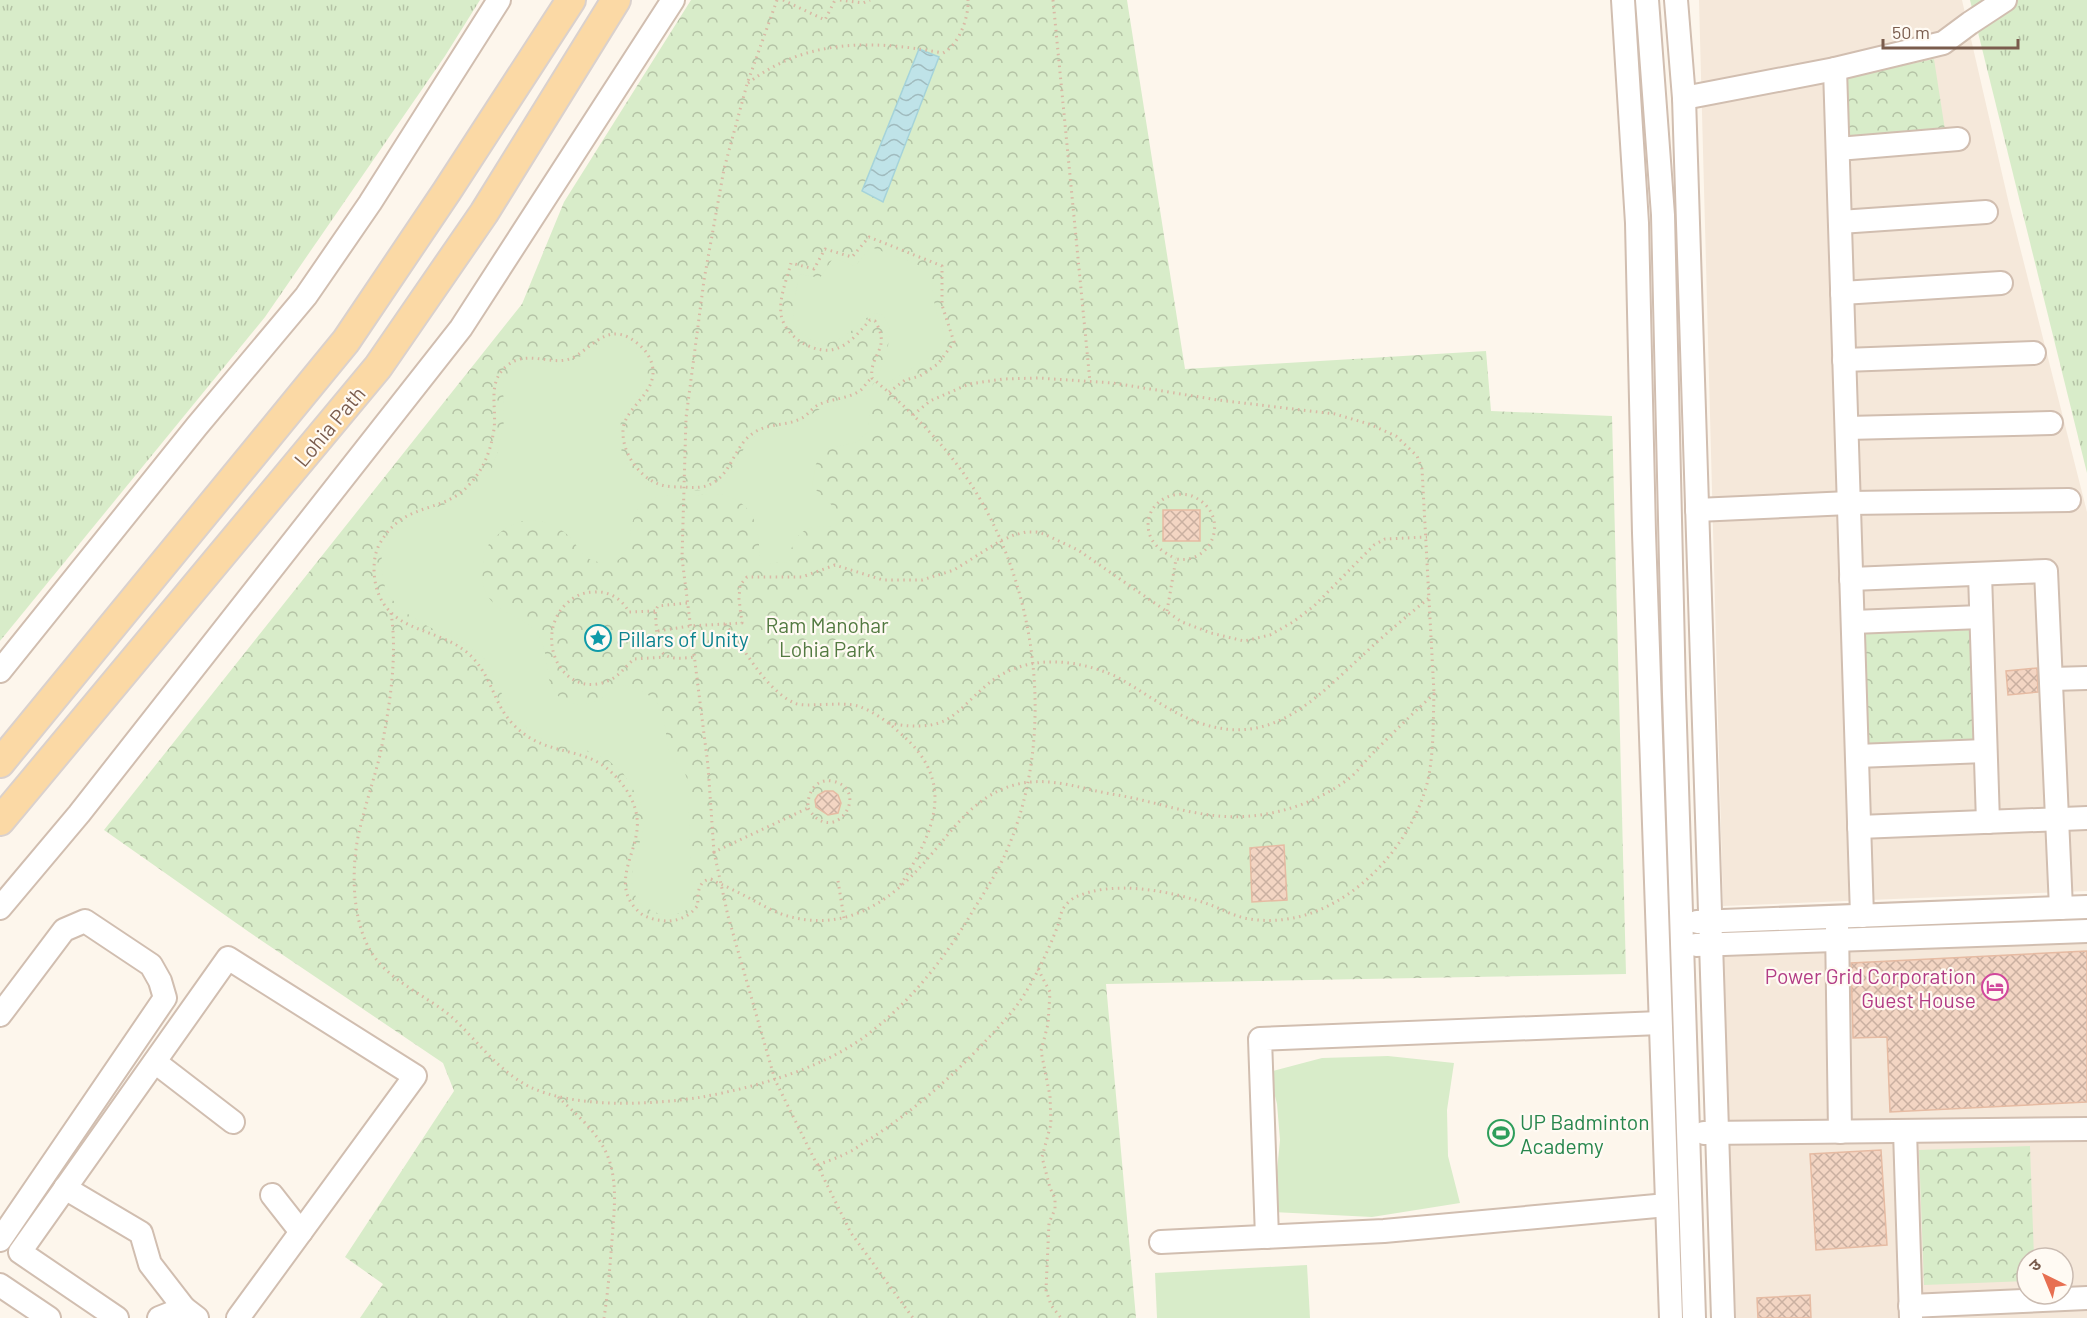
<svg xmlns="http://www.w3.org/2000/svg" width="2087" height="1318" viewBox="0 0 2087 1318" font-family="Barlow,'Noto Sans Devanagari',sans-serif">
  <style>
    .residential { fill: #f5e8da; fill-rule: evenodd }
    .grass { fill: url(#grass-tufts) }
    .park { fill: url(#park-crowns) }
    .garden { fill: #d8ecc9 }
    .water { fill: url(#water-waves); stroke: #a5d3da; stroke-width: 1.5 }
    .building { fill: url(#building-cross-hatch); stroke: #e6bba3; stroke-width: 1.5 }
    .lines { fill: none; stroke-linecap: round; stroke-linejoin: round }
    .minor-casing { stroke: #d1beb0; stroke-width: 26 }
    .major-casing { stroke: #dad1cd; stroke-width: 32 }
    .path { stroke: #d9b8a5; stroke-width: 3; stroke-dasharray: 1.5 4.5; stroke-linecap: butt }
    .minor { stroke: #fff; stroke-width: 22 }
    .major { stroke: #fbd9a5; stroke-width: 28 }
    .labels { text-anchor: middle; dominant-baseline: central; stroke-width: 4.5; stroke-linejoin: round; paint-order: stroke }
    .street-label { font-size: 21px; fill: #7a5c4d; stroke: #fffaf3 }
    .park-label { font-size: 21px; fill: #537a41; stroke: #fffaf3 }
    .culture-label { font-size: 21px; fill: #0d838f; stroke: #fffaf3; text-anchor: start }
    .hotel-label { font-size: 21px; fill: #b23c85; stroke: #fffaf3; text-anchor: end }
    .leisure-label { font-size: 21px; fill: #27864d; stroke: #fffaf3; text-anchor: start }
  </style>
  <defs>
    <pattern id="grass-tufts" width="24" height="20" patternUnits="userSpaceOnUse" patternTransform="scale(1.5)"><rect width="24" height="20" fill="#d8ecc9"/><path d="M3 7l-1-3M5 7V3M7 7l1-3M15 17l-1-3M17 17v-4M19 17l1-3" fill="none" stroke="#b4c2a5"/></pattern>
    <pattern id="park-crowns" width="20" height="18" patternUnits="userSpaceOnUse" patternTransform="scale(1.5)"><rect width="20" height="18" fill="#d8ecc9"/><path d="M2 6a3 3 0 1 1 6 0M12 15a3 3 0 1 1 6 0" fill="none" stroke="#b4c2a5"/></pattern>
    <pattern id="water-waves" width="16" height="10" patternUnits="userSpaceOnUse" patternTransform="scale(1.5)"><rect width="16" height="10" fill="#bfe3e8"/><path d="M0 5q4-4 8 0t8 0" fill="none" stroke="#a0bbbe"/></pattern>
    <pattern id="building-cross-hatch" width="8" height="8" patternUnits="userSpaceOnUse" patternTransform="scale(1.5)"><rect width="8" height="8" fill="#f3d5c3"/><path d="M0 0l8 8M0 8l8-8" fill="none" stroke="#cab0a1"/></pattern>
  </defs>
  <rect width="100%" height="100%" fill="#fdf6ec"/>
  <!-- residential -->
  <g class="residential">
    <polygon points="1699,0 1962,0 2009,204 2087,512 2087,891 1723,906"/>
    <path d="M2087 943V1318H1736L1720 957ZM2027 1258H2063V1294H2027Z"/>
  </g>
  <!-- grass -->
  <g class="grass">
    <polygon points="0,0 480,0 445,56 265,317 0,641"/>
    <polygon points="1970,0 2087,0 2087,473"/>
  </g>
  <!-- park -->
  <g class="park">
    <polygon points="691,0 1127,0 1185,369 1486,351 1491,411 1612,416 1626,974 1106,984 1136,1318 360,1318 383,1284 345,1257 454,1091 443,1063 249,932 104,830 522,304 564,202"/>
    <polygon points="1934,59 1945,130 1846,140 1844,78"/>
    <polygon points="1971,626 1977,742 1868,748 1862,633"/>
    <polygon points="2030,1146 2034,1258 2027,1258 2027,1281 1924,1285 1919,1150"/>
  </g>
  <!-- garden -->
  <g class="garden">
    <path d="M871 247 931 270C932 282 933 295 935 307 938 320 946 329 943 342 939 359 891 375 878 392 869 402 869 419 868 432L857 442 827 449 816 464 812 486 844 517 834 527C807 522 791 534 789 562L760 564C759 534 759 504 723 495 712 493 698 496 687 496 672 496 656 494 643 504 624 517 638 553 614 562 611 563 608 562 605 562 582 564 579 543 564 532 545 518 520 516 502 531 488 543 485 547 483 565 476 617 524 608 540 638 552 660 540 688 567 702 578 707 596 703 605 696 609 694 612 689 616 687 627 682 645 691 653 699 668 712 664 736 670 754 673 762 683 767 686 776 690 784 688 798 688 807 690 840 692 874 693 907 668 920 659 917 637 901L631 880 634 861 645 825 640 801 623 773 608 760 586 750 559 746 534 735 511 713 486 660 462 641 429 627 403 611 386 593 381 565 383 543 408 518 462 498 492 468 500 445 504 421 503 380 513 367 526 361H540L560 365 574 361 593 347 611 338 624 340 637 347 648 362 647 380 638 396 622 416 619 432 622 454 629 465 655 486 675 491 709 490 725 479 750 439 767 429 801 421 823 407 866 393 875 382 887 355 890 328 883 315 873 313C855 326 833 355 808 338 803 334 799 329 794 325L793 304 800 274 820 278 833 258 855 266Z"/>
    <polygon points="1388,1056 1454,1063 1447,1110 1448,1156 1460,1203 1372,1217 1273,1212 1280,1140 1277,1104 1269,1072 1322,1058"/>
    <polygon points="1307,1265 1310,1318 1157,1318 1155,1273"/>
  </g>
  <!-- water -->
  <polygon class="water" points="919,49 939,57 883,202 862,191"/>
  <!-- building -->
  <g class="building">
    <rect x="1163" y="510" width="37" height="31"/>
    <polygon points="2037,668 2038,692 2008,695 2006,671"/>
    <polygon points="825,791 833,791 838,795 841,803 838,813 828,815 816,807 815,800 818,795"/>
    <polygon points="1284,845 1287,900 1252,902 1250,848"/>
    <polygon points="2087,951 2087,1102 1890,1112 1887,1037 1853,1038 1851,963"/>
    <polygon points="1881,1150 1887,1245 1816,1250 1810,1154"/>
    <polygon points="1810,1295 1811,1318 1758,1318 1757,1298"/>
  </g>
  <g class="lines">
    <defs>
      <g id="minor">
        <polyline points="1623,0 1637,223 1644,533 1671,1318"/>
        <polyline points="1647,0 1663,215 1674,694 1694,1318"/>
        <polyline points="1676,0 1684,98 1723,1318"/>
        <polyline points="1835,69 1862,916"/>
        <polyline points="1684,98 1835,69 1943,43 1970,23 2005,0"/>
        <polyline points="1838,149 1958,139"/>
        <polyline points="1840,222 1986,212"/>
        <polyline points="1842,293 2001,283"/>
        <polyline points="1844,360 2034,353"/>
        <polyline points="1847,428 2051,423"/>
        <polyline points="1697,510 1849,503 2069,500"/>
        <polyline points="1980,574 1988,822"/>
        <polyline points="1851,579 2046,571 2061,908"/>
        <polyline points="1853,622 1981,617"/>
        <polyline points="0,671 197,426 306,296 370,203 499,0"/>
        <polyline points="2052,679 2087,678"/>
        <polyline points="1857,756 1985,751"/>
        <polyline points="1859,827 2087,818"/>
        <polyline points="0,908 79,814 461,328 673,0"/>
        <polyline points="1697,922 2087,907"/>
        <polyline points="1837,926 1840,1132"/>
        <polyline points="1696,945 2087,931"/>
        <polyline points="0,1015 64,930 85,921 151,965 160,981 165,998 0,1240"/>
        <polyline points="155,1062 233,1122"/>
        <polyline points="1905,1131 1911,1318"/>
        <polyline points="1704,1133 2087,1129"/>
        <polyline points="65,1188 141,1233 150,1264 184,1308"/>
        <polyline points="272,1195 301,1232"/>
        <polyline points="1267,1237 1260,1039 1660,1023"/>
        <polyline points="1161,1242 1384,1231 1667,1205"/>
        <polyline points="0,1285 49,1318"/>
        <polyline points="1910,1306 2087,1298"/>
        <polyline points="117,1318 20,1252 228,958 415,1076 238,1318"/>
        <polyline points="159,1318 184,1308 197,1318"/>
      </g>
      <g id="major">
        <polyline points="0,763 346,341 447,191 571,0"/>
        <polyline points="0,821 378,367 484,213 616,0"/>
      </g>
    </defs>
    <!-- minor casing -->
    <use href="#minor" class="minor-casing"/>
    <!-- major casing -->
    <use href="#major" class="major-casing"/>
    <!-- path -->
    <g class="path">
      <path d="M777 0 747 84 724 169 704 280 686 418 682 558 708 766 714 852 808 808C807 794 815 778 832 781 873 789 834 850 808 808"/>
      <polyline points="783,0 825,20 835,0"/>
      <polyline points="840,0 863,3 870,0"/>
      <polyline points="1053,0 1090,382"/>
      <path d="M748 83C807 38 874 40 943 53 959 45 969 17 968 0"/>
      <polyline points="913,415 930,401 969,384 1003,379 1038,378 1113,383 1218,400 1335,414 1369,424 1396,436 1417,456 1422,469 1434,693"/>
      <path d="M687 603 658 606 655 611C659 645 651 663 694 657"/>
      <path d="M655 611 629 612C622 599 609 591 595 592 582 592 575 596 566 604 532 638 563 702 610 680 620 675 626 666 634 659L665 657"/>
      <path d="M1167 611 1176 559C1214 565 1232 513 1192 496 1184 493 1173 494 1165 498 1150 506 1144 522 1151 538 1156 548 1167 554 1176 559"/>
      <path d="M391 613C398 657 389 711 380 755 374 779 366 803 360 828 351 864 351 917 370 950 388 982 429 996 454 1019 478 1042 498 1070 528 1086 574 1109 652 1105 702 1097 757 1087 828 1067 872 1031 914 998 947 955 974 909 984 893 995 876 1003 859 1057 744 1040 595 974 489 947 446 910 410 872 378 869 354 892 349 875 321L870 320C861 330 851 343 838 348 817 357 784 337 781 314 779 297 787 279 791 263L814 269 825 249 852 257 869 237 942 266V305L954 342 938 364 920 376 905 380 889 392"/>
      <path d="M725 624C746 650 763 687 794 703 805 708 840 701 858 706 873 711 888 722 900 733 958 782 934 833 899 887"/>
      <polyline points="658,631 690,626 742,623 739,599 740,585 747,577 802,577 835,565 883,580 922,580 954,570 1000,541 1014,535 1026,532 1036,532 1044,534 1078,550 1182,622 1211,633 1244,641 1270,635 1293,622 1314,606 1374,545 1385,539 1427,537"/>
      <path d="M889 723C908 727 934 729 951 717 966 706 978 691 993 680 1030 654 1076 659 1115 676 1143 691 1170 713 1200 723 1272 748 1315 699 1363 655 1384 635 1407 616 1429 598"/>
      <polyline points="714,852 728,916 775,1080 851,1233 913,1318"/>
      <polyline points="838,881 844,918"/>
      <polyline points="1038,969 1050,992 1048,1024 1041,1051 1050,1096 1051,1124 1042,1157 1050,1188 1055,1198 1055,1209 1049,1223 1046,1290 1051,1305 1061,1318"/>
      <path d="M558 1097C576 1114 599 1133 608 1157 618 1183 614 1212 612 1240 610 1266 608 1292 604 1318"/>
      <path d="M818 1165C827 1161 838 1158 847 1153 855 1150 862 1143 870 1139 910 1113 945 1083 978 1049 992 1034 1008 1018 1020 1001 1035 979 1047 953 1057 928 1059 923 1060 916 1062 911 1064 906 1070 900 1074 898 1111 879 1171 891 1208 904 1222 909 1235 917 1250 919 1331 932 1407 858 1427 784 1434 755 1433 723 1434 694 1413 713 1393 733 1372 754 1364 762 1357 773 1347 780 1309 808 1257 822 1210 815 1178 811 1148 800 1117 795 1084 790 1052 776 1018 784 976 794 956 826 929 857 891 902 845 934 784 915 765 908 749 897 731 889 724 885 718 884 711 879 698 880 697 895 698 905 691 915 681 920 669 921 658 921 644 918 637 910 609 881 641 850 637 818 635 799 623 783 610 771 586 749 553 754 527 736 492 712 498 685 472 657 442 626 389 636 376 586 373 573 373 557 379 545 403 500 442 515 469 485 484 469 491 450 494 429 497 405 486 381 509 364 531 349 555 369 576 356 597 342 611 322 637 343 646 350 653 360 653 372 653 397 622 409 623 433 623 453 638 475 656 483 664 487 675 487 684 487 693 488 703 488 711 484 733 473 734 444 755 432 769 423 788 426 802 418 808 415 812 408 818 405 830 399 846 399 858 392 864 389 866 382 872 378"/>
    </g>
    <!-- minor -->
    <use href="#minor" class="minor"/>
    <!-- major -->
    <use href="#major" class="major"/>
  </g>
  <!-- icons -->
  <defs>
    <symbol id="sight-ring" viewBox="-11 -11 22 22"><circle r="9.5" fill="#fffaf3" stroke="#0f9aa8" stroke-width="1.5"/><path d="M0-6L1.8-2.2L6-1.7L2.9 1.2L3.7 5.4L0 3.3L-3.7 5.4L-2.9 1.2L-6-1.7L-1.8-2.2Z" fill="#0f9aa8"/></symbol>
    <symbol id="hotel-ring" viewBox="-11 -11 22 22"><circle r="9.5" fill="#fffaf3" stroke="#d1479c" stroke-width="1.5"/><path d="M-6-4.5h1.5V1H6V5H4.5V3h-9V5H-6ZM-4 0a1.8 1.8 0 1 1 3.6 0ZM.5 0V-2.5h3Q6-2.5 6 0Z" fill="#d1479c"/></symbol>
    <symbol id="stadium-ring" viewBox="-11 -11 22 22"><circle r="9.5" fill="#fffaf3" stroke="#2e9e5b" stroke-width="1.5"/><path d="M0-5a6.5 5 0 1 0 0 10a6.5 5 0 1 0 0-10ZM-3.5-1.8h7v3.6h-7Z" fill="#2e9e5b"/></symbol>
  </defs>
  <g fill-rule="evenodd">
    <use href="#sight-ring" x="583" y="623" width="30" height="30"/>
    <use href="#hotel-ring" x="1980" y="972" width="30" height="30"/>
    <use href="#stadium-ring" x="1486" y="1118" width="30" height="30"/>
  </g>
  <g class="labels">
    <!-- street labels -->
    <g class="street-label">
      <text transform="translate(329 426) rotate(-50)">Lohia Path</text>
    </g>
    <!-- park labels -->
    <g class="park-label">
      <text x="827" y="624">Ram Manohar<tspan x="827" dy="24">Lohia Park</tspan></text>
    </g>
    <!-- culture labels -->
    <g class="culture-label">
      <text x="618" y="638">Pillars of Unity</text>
    </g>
    <!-- hotel labels -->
    <g class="hotel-label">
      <text x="1976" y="975">Power Grid Corporation<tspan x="1976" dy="24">Guest House</tspan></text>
    </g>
    <!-- leisure labels -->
    <g class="leisure-label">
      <text x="1520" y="1121">UP Badminton<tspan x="1520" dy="24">Academy</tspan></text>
    </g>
  </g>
  <!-- north arrow -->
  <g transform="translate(2045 1276) rotate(317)"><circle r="28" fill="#fffaf3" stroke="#cabbb1" stroke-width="1.5"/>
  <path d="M0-4.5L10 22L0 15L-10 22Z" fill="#e76f51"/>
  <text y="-9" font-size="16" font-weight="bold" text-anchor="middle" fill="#7a5c4d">उ</text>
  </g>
  <!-- scale -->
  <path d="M1883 39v9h135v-9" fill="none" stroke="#7a5c4d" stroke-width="3"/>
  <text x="1892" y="39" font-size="18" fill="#7a5c4d" stroke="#fffaf3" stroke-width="4.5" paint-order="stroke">50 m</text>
</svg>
